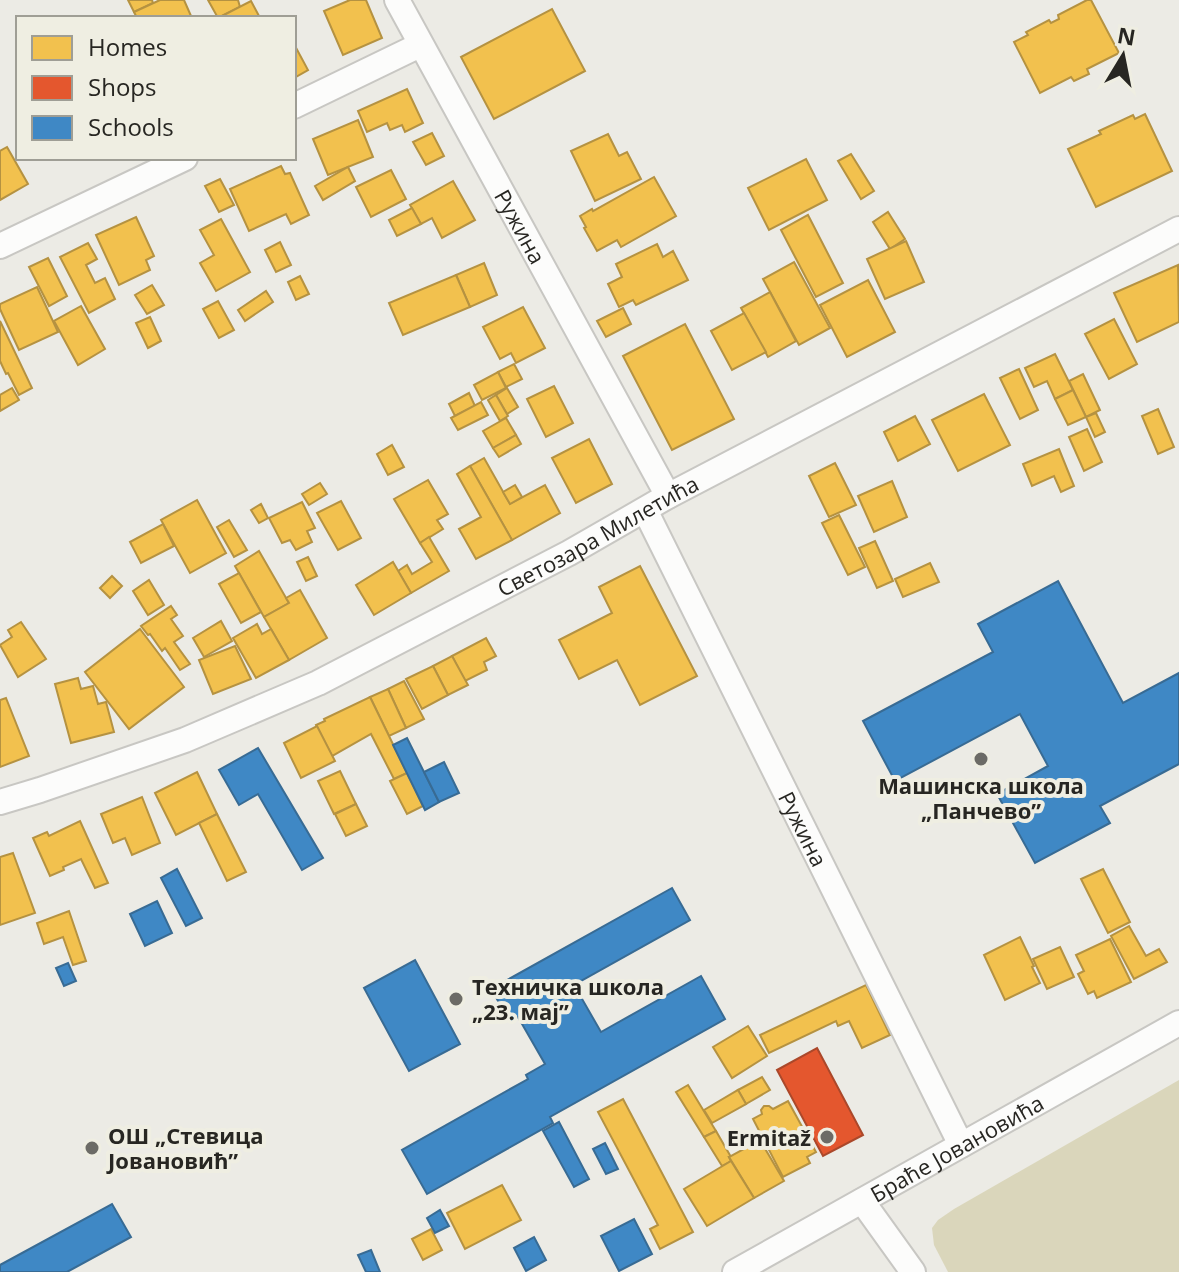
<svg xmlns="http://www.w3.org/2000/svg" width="1179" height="1272" viewBox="0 0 1179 1272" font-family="'Open Sans',sans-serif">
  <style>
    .green { fill: #dad6bb }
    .homes { fill: #f2c14e; stroke: #b59241; stroke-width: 2 }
    .shops { fill: #e4572e; stroke: #ab482a; stroke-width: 2 }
    .schools { fill: #3f88c5; stroke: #386b94; stroke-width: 2 }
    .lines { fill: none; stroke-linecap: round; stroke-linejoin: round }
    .street-casing { stroke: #c8c7c3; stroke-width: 28 }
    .street { stroke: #fcfcfb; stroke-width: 24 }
    .poi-dot { fill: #6c6b66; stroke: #efeee2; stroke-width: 3 }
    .labels { text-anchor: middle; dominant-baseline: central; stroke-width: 8; stroke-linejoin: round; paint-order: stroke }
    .street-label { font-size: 22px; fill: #272622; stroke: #efeee2 }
    .poi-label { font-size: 22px; font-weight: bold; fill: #272622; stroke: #efeee2; text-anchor: start }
  </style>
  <rect width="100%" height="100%" fill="#ecebe5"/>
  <!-- green -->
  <polygon class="green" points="1179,1080 1179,1272 948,1272 934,1245 932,1228 938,1220 954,1209"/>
  <!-- homes -->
  <g class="homes">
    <polygon points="128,0 152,0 153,3 134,12"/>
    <polygon points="160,0 184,0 191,16 188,18 137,18 134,12"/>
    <polygon points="208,0 238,0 240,7 218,18"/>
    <polygon points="350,0 366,0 382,38 343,55 324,11"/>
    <polygon points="1087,0 1091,0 1119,53 1087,69 1089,74 1074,81 1071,77 1040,93 1014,42 1028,35 1026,32 1049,20 1051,23 1059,19 1058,15"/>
    <polygon points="251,1 259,16 254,18 218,18"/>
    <polygon points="552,9 585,71 494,119 461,57"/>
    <polygon points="294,44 308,70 294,78"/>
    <polygon points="407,89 423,123 405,132 402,125 390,130 387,123 367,132 358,111"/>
    <polygon points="1145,114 1172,171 1096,207 1068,149 1101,134 1099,131 1133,115 1135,119"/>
    <polygon points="358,120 373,157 328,175 313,139"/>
    <polygon points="432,133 444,156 426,165 413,142"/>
    <polygon points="608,134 619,156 627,152 641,179 595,201 571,151"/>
    <polygon points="7,147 28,184 0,200 0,151"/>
    <polygon points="851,154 874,191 861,199 838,161"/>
    <polygon points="806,159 827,200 769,230 748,188"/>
    <polygon points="281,166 285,174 290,173 309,215 291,224 286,214 249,231 230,189"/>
    <polygon points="348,167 355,181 323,200 315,186"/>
    <polygon points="391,170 406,199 371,217 356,187"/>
    <polygon points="654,177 676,216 621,247 617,240 597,251 584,228 586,227 580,216 592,209 593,211"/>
    <polygon points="220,179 234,205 219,212 205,186"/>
    <polygon points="453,181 475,220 442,238 432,218 421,224 410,205"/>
    <polygon points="412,208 421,224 397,236 389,220"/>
    <polygon points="888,212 905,239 890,249 873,222"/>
    <polygon points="808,215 843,283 816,297 781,230"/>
    <polygon points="136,217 154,256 146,260 150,270 119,285 96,235"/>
    <polygon points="221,219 250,272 216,291 200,263 214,255 200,230"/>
    <polygon points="906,241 924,282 885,299 867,259"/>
    <polygon points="280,242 291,265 276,272 265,250"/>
    <polygon points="88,243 97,259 86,265 95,283 105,278 115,299 89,313 60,257"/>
    <polygon points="657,244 663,257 673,251 688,280 636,305 633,300 619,307 608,284 622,277 616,264"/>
    <polygon points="48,258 67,296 49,306 29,267"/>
    <polygon points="794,262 830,328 799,345 763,279"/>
    <polygon points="484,263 497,295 470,307 456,275"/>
    <polygon points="1178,265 1179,322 1137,342 1114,293"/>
    <polygon points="456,275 470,307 403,335 389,303"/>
    <polygon points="300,276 309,294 296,300 288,282"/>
    <polygon points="868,280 895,332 847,357 820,305"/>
    <polygon points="152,285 164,305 147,314 135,295"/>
    <polygon points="37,287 58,332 19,350 0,309 0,304"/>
    <polygon points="266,291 273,302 245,321 238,310"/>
    <polygon points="770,292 796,341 768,357 741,308"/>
    <polygon points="218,301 234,330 219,338 203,309"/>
    <polygon points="81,306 105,349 78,365 54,321"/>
    <polygon points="523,307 545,348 516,363 511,353 500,359 483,327"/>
    <polygon points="623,308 631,324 606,337 597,321"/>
    <polygon points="744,313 766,352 732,370 711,331"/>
    <polygon points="150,317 161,341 148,348 136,323"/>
    <polygon points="1114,319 1137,364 1109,379 1085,334"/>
    <polygon points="0,321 32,388 19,395 8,373 6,374 0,361"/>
    <polygon points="685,324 734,419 672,450 623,356"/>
    <polygon points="1055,354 1073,390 1055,399 1047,381 1034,387 1025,368"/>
    <polygon points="514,364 522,379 506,387 498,372"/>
    <polygon points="1019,369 1038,410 1020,419 1000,378"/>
    <polygon points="498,372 506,388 482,400 474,385"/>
    <polygon points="1083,374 1100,410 1086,417 1069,381"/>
    <polygon points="554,386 573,423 546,437 527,399"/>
    <polygon points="12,388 19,400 0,411 0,395"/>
    <polygon points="507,388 518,407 507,414 496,395"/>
    <polygon points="1073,390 1086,417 1068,425 1055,399"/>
    <polygon points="469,393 475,406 455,416 449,404"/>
    <polygon points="984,394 1010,445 958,471 932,420"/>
    <polygon points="496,395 508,416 500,421 488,400"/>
    <polygon points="481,402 488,415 458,430 451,418"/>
    <polygon points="1158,409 1174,447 1158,454 1142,416"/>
    <polygon points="1096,413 1105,432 1095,437 1086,417"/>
    <polygon points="915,416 930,444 898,461 884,432"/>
    <polygon points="506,418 516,435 493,448 483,431"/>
    <polygon points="1087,429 1102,462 1084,471 1069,437"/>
    <polygon points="516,435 521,444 499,457 493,448"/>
    <polygon points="589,439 612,484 576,503 552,458"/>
    <polygon points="392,445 404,467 388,475 377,454"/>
    <polygon points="1059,449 1074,486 1061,492 1054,476 1032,486 1023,464"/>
    <polygon points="484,458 510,504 545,485 560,513 512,540 470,466"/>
    <polygon points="835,463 856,505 829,517 809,476"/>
    <polygon points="470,466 512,540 476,559 459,529 481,517 457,474"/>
    <polygon points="428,480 448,514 437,520 443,529 420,543 394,499"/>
    <polygon points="892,481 907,517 874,532 858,496"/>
    <polygon points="320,483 327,494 309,505 302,494"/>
    <polygon points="515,485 522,497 510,504 503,492"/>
    <polygon points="197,500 226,553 190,573 161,520"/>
    <polygon points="341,501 361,538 338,550 317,513"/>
    <polygon points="302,502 315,528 307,531 312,542 296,550 290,540 282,543 269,518"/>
    <polygon points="261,504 268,518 259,523 251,510"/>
    <polygon points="839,515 865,567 848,575 822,523"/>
    <polygon points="229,520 247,550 234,557 217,527"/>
    <polygon points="163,524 174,546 141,563 130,542"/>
    <polygon points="429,537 449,571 411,593 398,571 407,565 412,574 432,562 420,543"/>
    <polygon points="875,541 893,581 877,588 859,548"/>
    <polygon points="259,551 289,603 264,617 235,566"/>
    <polygon points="308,557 317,576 306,581 297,562"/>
    <polygon points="393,562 411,593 374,615 356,585"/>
    <polygon points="930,563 939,582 903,597 895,579"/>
    <polygon points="640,566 697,676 640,705 617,660 579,679 559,640 612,613 599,587"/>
    <polygon points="239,573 261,612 241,623 219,584"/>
    <polygon points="112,576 122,586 110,598 100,588"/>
    <polygon points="149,580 164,605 148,615 133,591"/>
    <polygon points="300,590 327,638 289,660 264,617 289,603 286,598"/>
    <polygon points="171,606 177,615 171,619 183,636 174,642 190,664 180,670 165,648 162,651 150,634 148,635 141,626"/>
    <polygon points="221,621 232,641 204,657 193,638"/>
    <polygon points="21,622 46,659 18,677 0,645 12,637 8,630"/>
    <polygon points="257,624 262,634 271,629 289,660 256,678 233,638"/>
    <polygon points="140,629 184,687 129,729 85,672"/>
    <polygon points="486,638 496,656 484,662 487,670 465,681 452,656"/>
    <polygon points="235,646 251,679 213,694 199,660"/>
    <polygon points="452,656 468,685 448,695 433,666"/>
    <polygon points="433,666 448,695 422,709 406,679"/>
    <polygon points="78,678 81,689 93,686 98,704 106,702 114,732 71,743 55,684"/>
    <polygon points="404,681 424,719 406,728 388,689"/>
    <polygon points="388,689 406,728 389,736 370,697"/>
    <polygon points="370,697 407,773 394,779 371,734 332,756 316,725 325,721 324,719"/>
    <polygon points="6,698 29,756 0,767 0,700"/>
    <polygon points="317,726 335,761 301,778 284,743"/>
    <polygon points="340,771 356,804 334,814 318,781"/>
    <polygon points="197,772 217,814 176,835 155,793"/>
    <polygon points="407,773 423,806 407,814 390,781"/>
    <polygon points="142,797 160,843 132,855 125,838 113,843 101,814"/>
    <polygon points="356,804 367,826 346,836 335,814"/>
    <polygon points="217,814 246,872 227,881 199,823"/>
    <polygon points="80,821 108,883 95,888 81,859 63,867 64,870 50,876 33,838 47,832 49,836"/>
    <polygon points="13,853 35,913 0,925 0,857"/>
    <polygon points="1103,869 1130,922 1108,933 1081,879"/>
    <polygon points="69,911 86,961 73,965 63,937 44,944 37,923"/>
    <polygon points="1129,926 1146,956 1159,949 1167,962 1134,979 1111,936"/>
    <polygon points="1020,937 1034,966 1032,967 1040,983 1005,1000 984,955"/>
    <polygon points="1110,939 1131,982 1097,998 1094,991 1088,994 1078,974 1084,971 1076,955"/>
    <polygon points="1060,947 1074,977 1047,989 1033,959"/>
    <polygon points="866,985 890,1035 862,1048 849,1021 838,1026 836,1021 769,1053 760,1035"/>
    <polygon points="748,1026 767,1056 732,1078 713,1047"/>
    <polygon points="762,1077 770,1090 746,1104 738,1090"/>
    <polygon points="688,1085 716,1131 704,1137 676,1092"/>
    <polygon points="738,1090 746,1104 712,1123 704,1110"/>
    <polygon points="623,1099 693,1232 660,1249 650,1229 658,1225 598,1112"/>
    <polygon points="788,1101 816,1152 807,1157 810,1163 783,1177 753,1119 762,1114 761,1110 764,1106 769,1106 773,1109"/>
    <polygon points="716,1131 731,1157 729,1157 731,1161 722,1166 704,1137"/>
    <polygon points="760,1140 784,1181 754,1198 729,1157"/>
    <polygon points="731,1161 754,1198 707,1226 684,1189"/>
    <polygon points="502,1185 521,1220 465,1249 447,1213"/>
    <polygon points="431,1229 442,1250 423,1260 412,1239"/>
  </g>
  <!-- shops -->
  <polygon class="shops" points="817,1048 863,1135 823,1156 777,1070"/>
  <!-- schools -->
  <g class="schools">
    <polygon points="1058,581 1123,703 1179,673 1179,764 1100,806 1110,823 1035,863 997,794 1048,766 1020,714 895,781 863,721 993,652 978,624"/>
    <polygon points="407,738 439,802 425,810 393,745"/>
    <polygon points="258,748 323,858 302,870 258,794 239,805 219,770"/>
    <polygon points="444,762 459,793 439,802 424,772"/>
    <polygon points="177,869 202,918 186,926 161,878"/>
    <polygon points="672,888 690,920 574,985 601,1032 701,976 725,1019 550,1117 553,1123 427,1194 402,1150 528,1079 526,1075 545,1064 518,1017 510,1021 491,989"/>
    <polygon points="157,901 172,933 145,946 130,914"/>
    <polygon points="415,960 460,1044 409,1071 364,988"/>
    <polygon points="68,963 76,981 64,986 56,968"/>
    <polygon points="559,1122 589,1179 574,1187 543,1131"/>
    <polygon points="605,1143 618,1169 606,1174 593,1149"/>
    <polygon points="112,1204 131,1237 67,1272 0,1272 0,1265"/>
    <polygon points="440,1210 449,1226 435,1233 427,1218"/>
    <polygon points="634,1219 652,1254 619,1271 601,1236"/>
    <polygon points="534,1237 546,1260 526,1271 514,1248"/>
    <polygon points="371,1250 380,1272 366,1272 358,1255"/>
  </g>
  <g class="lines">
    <defs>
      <g id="street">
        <path id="s1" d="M397 0 668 496"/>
        <polyline points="294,106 420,45"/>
        <polyline points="0,246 185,158"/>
        <path id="s2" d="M645 510 961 1145"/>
        <path id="s3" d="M0 802 40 790 185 740 318 683 569 553 668 496 1179 229"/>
        <polyline points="862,1201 913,1272"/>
        <path id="s4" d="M735 1272 1179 1023"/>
      </g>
    </defs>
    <!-- street casing -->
    <use href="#street" class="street-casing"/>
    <!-- street -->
    <use href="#street" class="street"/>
  </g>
  <!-- markers -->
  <g class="poi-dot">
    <circle cx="981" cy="759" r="8"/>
    <circle cx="456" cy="999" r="8"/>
    <circle cx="827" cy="1137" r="8"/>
    <circle cx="92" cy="1148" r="8"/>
  </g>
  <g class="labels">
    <!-- street labels -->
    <g class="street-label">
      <text stroke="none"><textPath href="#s1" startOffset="258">Ружина</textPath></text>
      <text stroke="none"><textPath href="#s3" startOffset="656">Светозара Милетића</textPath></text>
      <text stroke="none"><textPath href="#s2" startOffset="356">Ружина</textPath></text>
      <text stroke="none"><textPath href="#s4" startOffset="254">Браће Јовановића</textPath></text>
    </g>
    <!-- poi labels -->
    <g class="poi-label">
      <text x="981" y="785" text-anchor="middle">Машинска школа<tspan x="981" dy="25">„Панчево”</tspan></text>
      <text x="472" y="986">Техничка школа<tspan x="472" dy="25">„23. мај”</tspan></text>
      <text x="108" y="1135">ОШ „Стевица<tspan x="108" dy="25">Јовановић”</tspan></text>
      <text x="811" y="1137" text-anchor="end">Ermitaž</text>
    </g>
  </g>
  <!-- legend -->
  <rect x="16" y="16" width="280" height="144" fill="#efeee2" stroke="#9f9e95" stroke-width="2"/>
  <rect x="32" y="36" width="40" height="24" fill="#f2c14e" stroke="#9f9e95" stroke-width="2"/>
  <text x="88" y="56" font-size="24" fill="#272622">Homes</text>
  <rect x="32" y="76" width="40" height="24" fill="#e4572e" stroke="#9f9e95" stroke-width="2"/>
  <text x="88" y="96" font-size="24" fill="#272622">Shops</text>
  <rect x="32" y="116" width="40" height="24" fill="#3f88c5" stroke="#9f9e95" stroke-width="2"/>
  <text x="88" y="136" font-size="24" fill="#272622">Schools</text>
  <!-- north arrow -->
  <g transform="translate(1123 56) rotate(10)" stroke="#efeee2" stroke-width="6" paint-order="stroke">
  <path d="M0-6L14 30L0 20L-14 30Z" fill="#272622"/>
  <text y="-12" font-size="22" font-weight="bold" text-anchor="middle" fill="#272622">N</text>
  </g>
</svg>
